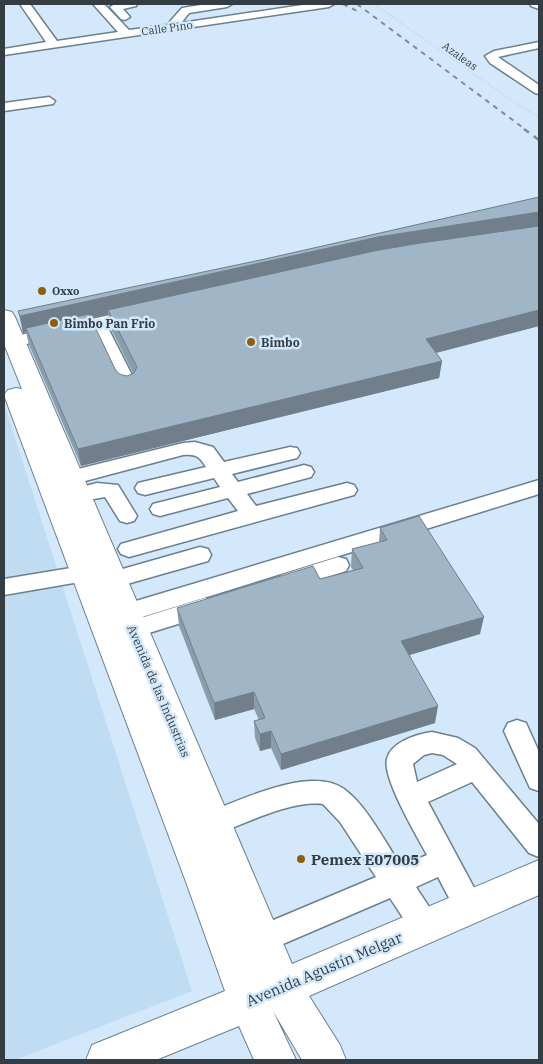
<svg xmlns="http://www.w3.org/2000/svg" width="543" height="1064" viewBox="0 0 543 1064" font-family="'IBM Plex Serif',serif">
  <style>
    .built { fill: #c0dcf2 }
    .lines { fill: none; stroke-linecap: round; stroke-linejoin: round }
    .minor-casing { stroke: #6b808f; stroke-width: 3 }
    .major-casing { stroke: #6b808f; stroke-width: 2 }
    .path { stroke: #93a4b1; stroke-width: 1; stroke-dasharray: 0.5 2; stroke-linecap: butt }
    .minor { fill: #fff; fill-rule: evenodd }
    .major { fill: #fff; fill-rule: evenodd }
    .rail-far1 { stroke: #7e8d99; stroke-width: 2; stroke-dasharray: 5 5; stroke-linecap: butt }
    .rail { stroke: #7e8d99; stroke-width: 2.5; stroke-dasharray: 6 6; stroke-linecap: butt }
    .wall { fill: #8a9dab; fill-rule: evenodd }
    .shaded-wall { fill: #707f8b }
    .building { fill: #a0b6c7; stroke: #707f8b }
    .poi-dot { fill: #8e5f08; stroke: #d3e9fb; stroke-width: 2 }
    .labels { text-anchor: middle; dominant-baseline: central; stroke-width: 5; stroke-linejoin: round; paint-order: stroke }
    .far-street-label { font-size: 11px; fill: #343d44; stroke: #d3e9fb }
    .far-poi-label { font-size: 11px; font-weight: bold; fill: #343d44; stroke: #d3e9fb; text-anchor: start }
    .poi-label { font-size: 12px; font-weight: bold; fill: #343d44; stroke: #d3e9fb; text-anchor: start }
    .street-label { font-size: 12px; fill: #343d44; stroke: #d3e9fb }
    .near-poi-label { font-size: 15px; font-weight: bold; fill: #343d44; stroke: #d3e9fb; text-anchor: start }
    .near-street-label { font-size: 15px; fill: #343d44; stroke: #d3e9fb }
  </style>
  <rect width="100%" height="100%" fill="#d3e9fb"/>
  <!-- built -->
  <polygon class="built" points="4,403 192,991 15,1060 4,1060"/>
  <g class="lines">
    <defs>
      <g id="minor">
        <polygon points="20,4 30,4 57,41 118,32 93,4 104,4 129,30 167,25 182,8 207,4 232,4 227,7 189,13 181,23 309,4 334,4 329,7 4,55 4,49 46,42"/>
        <polygon points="115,4 137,4 136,6 123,9 130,17 125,20 121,19 110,7"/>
        <polygon points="530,4 539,4 539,9 531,6"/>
        <polygon points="539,42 539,48 498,57 539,85 539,94 535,93 490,63 485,56 494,51"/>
        <polygon points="49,97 55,101 53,104 4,111 4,103"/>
        <polygon points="137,309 143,310 145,314 143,318 107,326 137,385 134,389 128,391 122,389 119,385 92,329 13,347 7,346 4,342 7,338"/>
        <path d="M195 442 213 447 224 462 290 447 297 448 300 453 297 458 232 474 238 482 304 465 311 467 314 472 311 477 247 494 256 506 347 483 354 485 357 490 354 495 129 557 121 554 118 549 121 544 238 511 228 498 160 516 153 514 150 509 153 504 220 487 214 478 145 495 138 493 135 488 138 483 206 467C199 456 196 454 183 455L70 485 63 483 60 478 63 473 70 471 183 443Z"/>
        <polygon points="539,480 539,494 126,622 118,619 115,613 118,607 126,604"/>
        <polygon points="97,483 118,485 137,516 134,521 127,523 120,521 105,497 77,502 70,500 67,495 70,490"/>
        <polygon points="200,547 208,549 211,555 208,561 113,588 105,586 102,580 105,574"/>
        <polygon points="338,557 346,559 349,565 346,571 289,589 281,587 278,581 281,575"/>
        <polygon points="83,566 91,568 94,574 91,580 4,595 4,579"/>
        <polygon points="205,598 213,601 216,607 213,613 133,638 125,635 121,629 125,623"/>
        <polygon points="517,720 526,723 539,752 539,791 530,788 504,731 508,723"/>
        <path d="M432 732 458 738 475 748 539 824V857L529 853 472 782 428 802 479 897 483 907 479 917 469 921 459 917 438 877 416 887 435 916 440 926 435 936 425 940 415 936 390 898 262 953 252 949 247 939 252 929 376 877 340 822 323 804C290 800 245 824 214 835L204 832 200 823 204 814C239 801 310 765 344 789 367 806 385 842 401 866L427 855C417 836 382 778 387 759 391 742 417 734 432 732ZM432 753 443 755 457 764 417 782 413 764 424 755Z"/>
      </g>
      <polygon id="major" points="4,310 12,312 15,317 292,964 539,860 539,895 309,996 340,1045 346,1060 302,1060 273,1011 296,1060 254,1060 239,1026 156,1060 86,1060 92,1045 225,991 186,882 4,395 8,390 16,388 22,389 4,344"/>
    </defs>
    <!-- minor casing -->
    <use href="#minor" class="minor-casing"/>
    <!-- major casing -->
    <use href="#major" class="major-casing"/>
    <!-- path -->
    <polyline class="path" points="374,4 518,105 539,117"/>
    <!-- minor -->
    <use href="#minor" class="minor"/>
    <!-- major -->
    <use href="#major" class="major"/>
    <!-- rail-far1 -->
    <g class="rail-far1">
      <polyline points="343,4 361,13"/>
      <polyline points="357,4 526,130"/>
    </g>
    <!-- rail -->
    <polyline class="rail" points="524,129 539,140"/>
  </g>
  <!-- wall -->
  <g class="wall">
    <path d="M539 197V326L436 353 442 361 439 378 81 466 29 345 26 332 23 333 22 328 18 311 265 259ZM108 314 110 327 133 373 127 376 119 374 115 369 90 318Z"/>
    <polygon points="380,528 480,634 410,655 435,723 281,770 271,748 260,751 255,738 254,721 259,720 254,709 215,720 179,626 177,608 320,579 353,570 351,567 352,549 379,542"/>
  </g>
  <!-- shaded-wall -->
  <g class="shaded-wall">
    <polygon points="539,212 539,228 108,310 108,314 27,332 26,328 26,332 23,333 20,316 378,237"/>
    <polygon points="539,310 539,326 424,356 426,339"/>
    <polygon points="442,361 439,378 81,466 78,449"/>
    <polygon points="484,617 480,634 399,658 401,641"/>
    <polygon points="254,692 254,709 215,720 214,703"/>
    <polygon points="438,706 435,723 281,770 281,754"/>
    <polygon points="271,731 271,748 260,751 260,734"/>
  </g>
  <!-- building -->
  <g class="building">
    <polygon points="539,197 539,212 378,237 20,316 18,311 265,259"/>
    <polygon points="539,226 539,310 426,339 442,361 78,449 26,328 89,314 115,369 119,374 127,376 134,373 137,367 108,310 379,250 421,243"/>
    <polygon points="419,516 484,617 401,641 438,706 281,754 271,731 260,734 254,721 265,718 254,692 214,703 177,608 313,566 320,579 363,568 352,549 387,540 380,528"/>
  </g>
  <!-- markers -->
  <g class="poi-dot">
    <circle cx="42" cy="291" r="5"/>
    <circle cx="54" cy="323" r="5"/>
    <circle cx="251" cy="342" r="5"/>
    <circle cx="301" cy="859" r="5"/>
  </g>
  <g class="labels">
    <!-- far-street labels -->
    <g class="far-street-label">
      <text transform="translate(167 28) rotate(-8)">Calle Pino</text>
      <text transform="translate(460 56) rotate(35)">Azaleas</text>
    </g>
    <!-- far-poi labels -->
    <g class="far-poi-label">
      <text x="52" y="291">Oxxo</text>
    </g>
    <!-- poi labels -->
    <g class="poi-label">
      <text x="64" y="323">Bimbo Pan Frio</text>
      <text x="261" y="342">Bimbo</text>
    </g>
    <!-- street labels -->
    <g class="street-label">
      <text transform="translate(159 691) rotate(67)">Avenida de las Industrias</text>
    </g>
    <!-- near-poi labels -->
    <g class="near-poi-label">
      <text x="311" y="859">Pemex E07005</text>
    </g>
    <!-- near-street labels -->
    <g class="near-street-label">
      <text transform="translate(324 969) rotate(-23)">Avenida Agustín Melgar</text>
    </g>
  </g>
  <!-- border -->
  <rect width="543" height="1064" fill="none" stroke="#343d44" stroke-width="10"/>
</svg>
